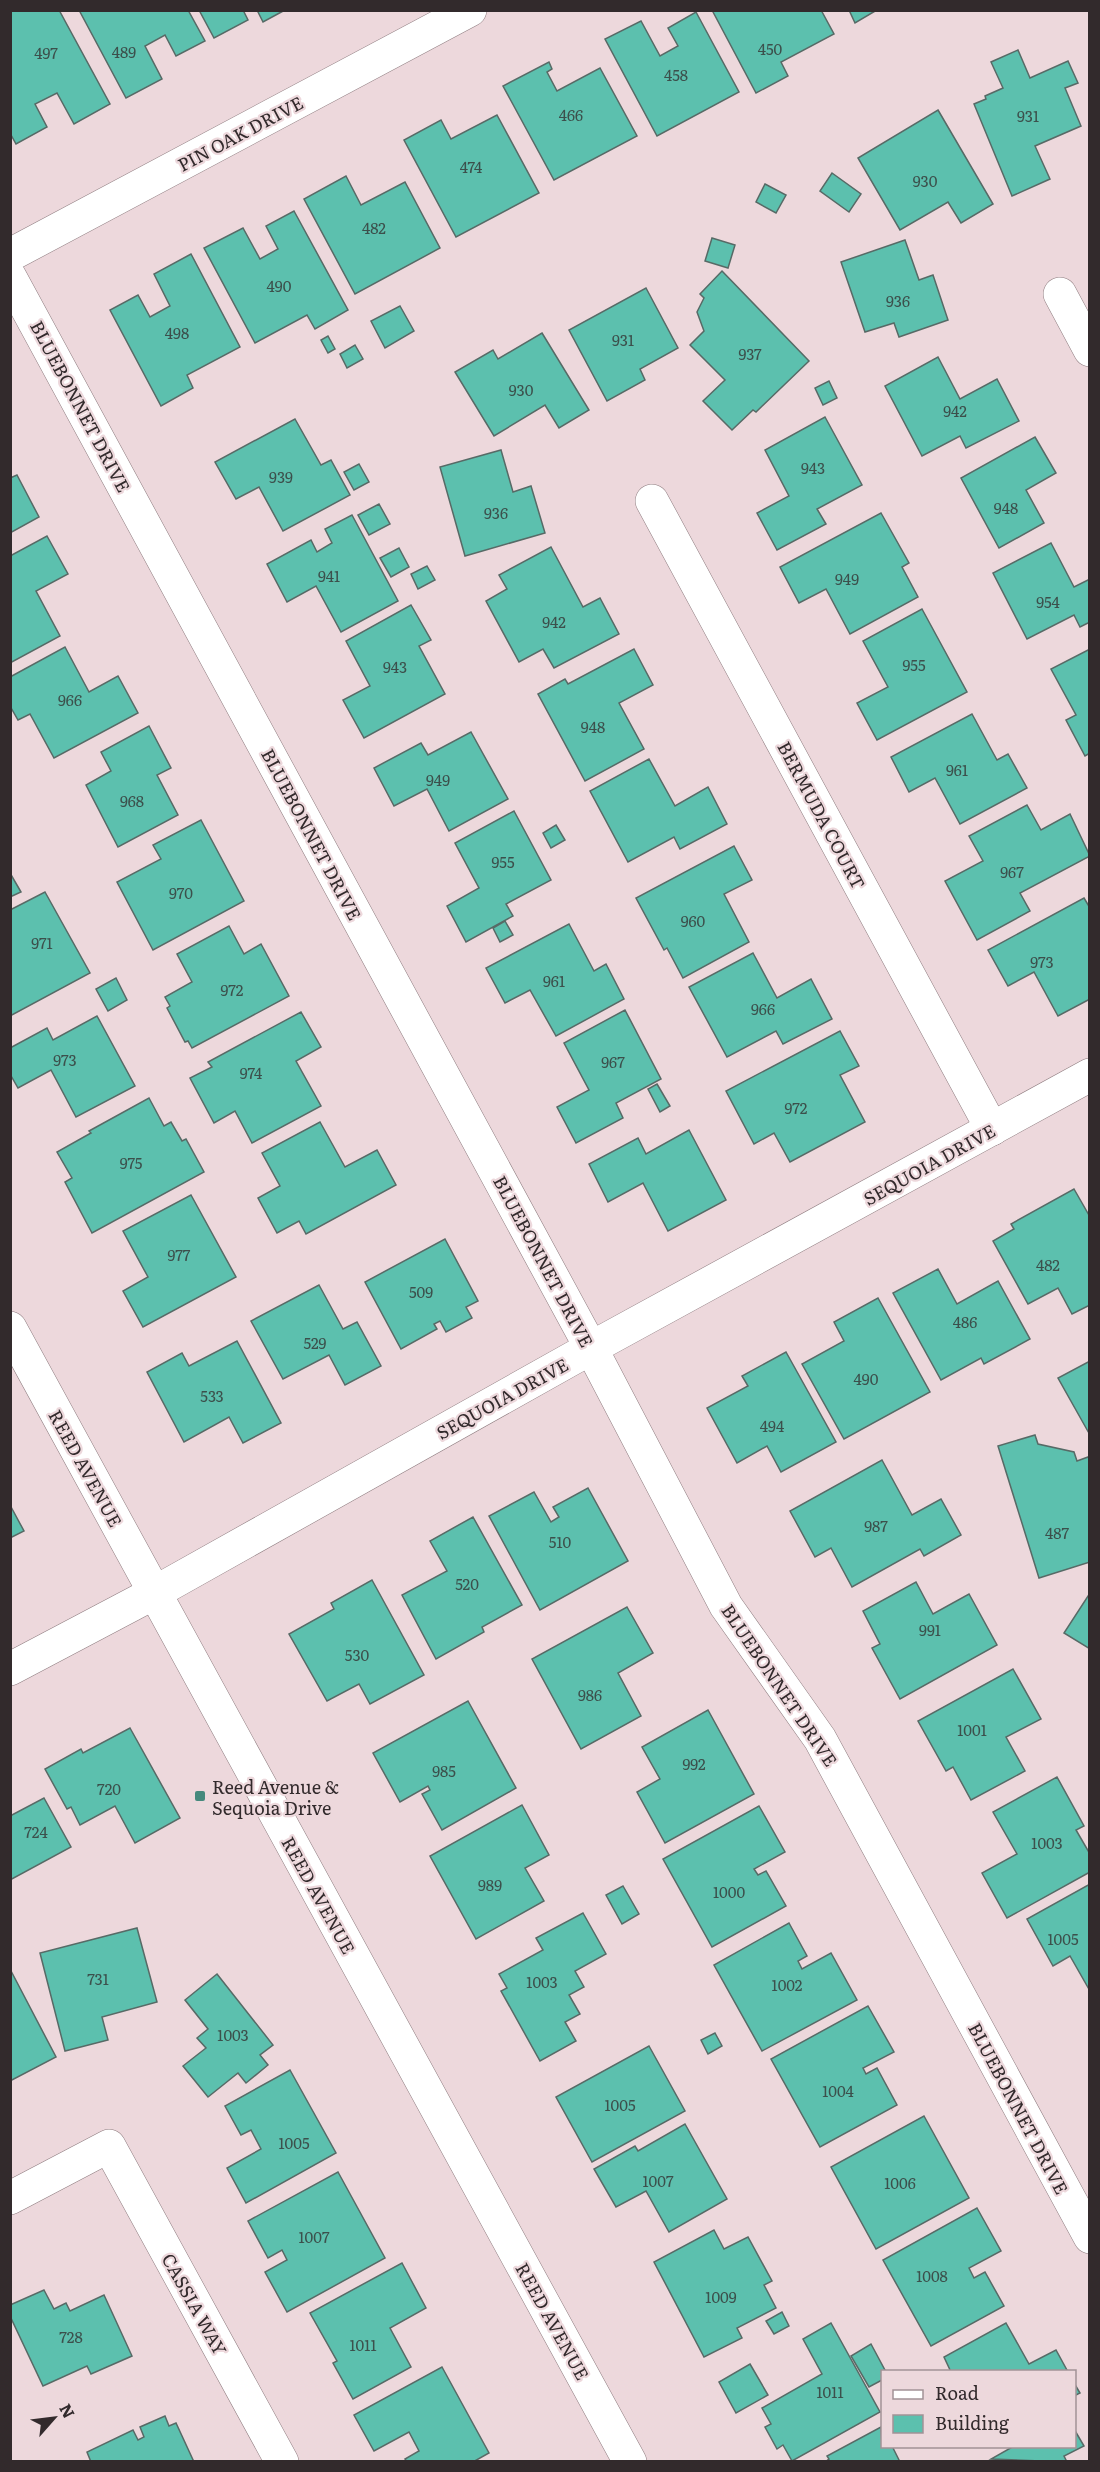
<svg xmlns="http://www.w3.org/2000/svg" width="1100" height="2472" viewBox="0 0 1100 2472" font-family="Literata,serif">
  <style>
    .building { fill: #5cc0ae; stroke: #576a66; stroke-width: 1.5 }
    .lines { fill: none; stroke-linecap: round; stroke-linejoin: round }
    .street-casing { stroke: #8f7d80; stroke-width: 34 }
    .secondary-casing { stroke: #8f7d80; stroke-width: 34 }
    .street { stroke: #fff; stroke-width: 33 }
    .secondary { stroke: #fff; stroke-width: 33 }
    .poi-dot { fill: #45897d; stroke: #edd8dc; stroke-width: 2 }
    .labels { text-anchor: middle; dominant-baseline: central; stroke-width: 4.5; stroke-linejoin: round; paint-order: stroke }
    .number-label { font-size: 15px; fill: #3c504c }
    .street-label { font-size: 18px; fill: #322a2c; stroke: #edd8dc }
    .poi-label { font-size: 18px; fill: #322a2c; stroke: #edd8dc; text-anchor: start }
  </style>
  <rect width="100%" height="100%" fill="#edd8dc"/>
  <!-- building -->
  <g class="building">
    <polygon points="14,10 59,10 110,104 74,124 57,93 35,104 47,127 16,144 10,133 10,12"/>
    <polygon points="79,10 188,10 205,41 176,56 165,35 145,46 162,79 126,98"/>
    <polygon points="199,10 243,10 248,20 214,38"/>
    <polygon points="257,10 285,10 263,22"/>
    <polygon points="712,10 821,10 834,34 781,62 788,76 756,93"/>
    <polygon points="849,10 877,10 855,23"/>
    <polygon points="696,12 739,92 657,136 605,39 641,21 660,56 678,46 668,28"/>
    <polygon points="1018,50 1030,78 1068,61 1078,83 1065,88 1081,126 1035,146 1050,179 1012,196 974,104 986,99 985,96 1003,88 991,62"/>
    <polygon points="549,62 552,69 547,72 557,91 600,68 637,136 554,180 503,86"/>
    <polygon points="938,110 993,204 961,223 948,202 900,230 858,158"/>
    <polygon points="497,115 539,193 456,237 404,140 441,120 451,139"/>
    <polygon points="832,173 861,194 849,212 820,191"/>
    <polygon points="346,176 361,205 405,182 440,248 355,294 304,199"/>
    <polygon points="765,184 786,195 776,213 756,202"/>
    <polygon points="294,211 348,310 315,329 307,315 255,343 204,248 243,228 260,259 278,249 266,226"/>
    <polygon points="712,238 735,245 728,268 705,261"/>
    <polygon points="905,240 919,280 933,275 948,320 899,337 894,323 865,332 841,262"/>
    <polygon points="191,254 240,347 187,375 193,388 161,406 110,310 138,295 150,317 170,306 154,274"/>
    <polygon points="722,271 809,361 756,412 753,410 732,430 703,401 725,380 690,345 704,331 697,312 704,298 700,294"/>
    <polygon points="646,288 678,348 640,369 645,380 607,401 569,330"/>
    <polygon points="400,306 414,331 385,348 371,321"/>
    <polygon points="542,333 589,410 559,428 545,405 494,436 455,372 493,350 498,359"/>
    <polygon points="328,336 335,349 328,353 321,340"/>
    <polygon points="355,345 363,359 347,368 340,354"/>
    <polygon points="938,357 960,399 997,379 1019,421 966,448 960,436 922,456 885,386"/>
    <polygon points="829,381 837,398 823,405 815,388"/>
    <polygon points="825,417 862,485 817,509 826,524 777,550 757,513 789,496 765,450"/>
    <polygon points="295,419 321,465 331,460 350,495 283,531 259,487 236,499 215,462"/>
    <polygon points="1035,437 1056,473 1026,490 1044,523 999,548 961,478"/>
    <polygon points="501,450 513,492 531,486 545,533 465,556 440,467"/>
    <polygon points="359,464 369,482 354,490 344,472"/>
    <polygon points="17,475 39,517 10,533 10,478"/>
    <polygon points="379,504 390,524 369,535 358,515"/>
    <polygon points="881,513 909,563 902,567 918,597 850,634 826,589 799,603 780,567"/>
    <polygon points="352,515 398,601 341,632 316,586 287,602 267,564 311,540 317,552 332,543 325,529"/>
    <polygon points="47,536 68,574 36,591 60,636 10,663 10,556"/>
    <polygon points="1051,543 1074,587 1090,579 1090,622 1080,627 1074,615 1027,639 993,573"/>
    <polygon points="551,547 583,607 600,598 619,634 554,668 543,649 519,662 486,601 507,589 499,575"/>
    <polygon points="399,548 409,567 391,577 380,558"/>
    <polygon points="427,566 435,580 418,589 411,574"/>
    <polygon points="411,605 431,640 419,646 445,694 364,738 343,700 370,686 346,641"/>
    <polygon points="922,609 967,692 877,740 857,703 888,687 863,641"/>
    <polygon points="65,647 89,692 118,676 138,713 54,758 30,714 18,720 10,706 10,677"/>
    <polygon points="634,649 653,685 619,703 644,749 585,781 538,694 565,679 568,684"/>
    <polygon points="1090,649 1090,753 1085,756 1066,720 1076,715 1051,669"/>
    <polygon points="972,714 997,760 1008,754 1027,788 960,824 935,778 909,792 891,757"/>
    <polygon points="149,726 171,768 157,775 178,815 118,847 86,785 111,771 101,752"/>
    <polygon points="471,732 508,799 449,831 427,789 394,806 374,768 421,743 428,755"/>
    <polygon points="649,759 675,806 708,787 727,824 680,849 674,837 628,862 590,791"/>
    <polygon points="1027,805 1041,830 1070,814 1090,856 1020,893 1030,911 977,940 945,881 983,861 969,836"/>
    <polygon points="514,811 551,880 506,904 513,916 466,942 447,906 479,888 455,843"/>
    <polygon points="201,820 244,901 153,950 117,882 161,859 153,845"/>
    <polygon points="556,825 565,840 551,848 543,833"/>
    <polygon points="734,846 752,880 724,894 749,942 683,978 667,948 664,950 636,898"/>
    <polygon points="10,873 21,892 10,897"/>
    <polygon points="45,892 90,973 10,1016 10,910"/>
    <polygon points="1084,898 1090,908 1090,999 1058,1016 1034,972 1008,986 988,950"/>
    <polygon points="505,921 513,935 500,942 493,928"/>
    <polygon points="569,924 594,971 606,964 624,999 556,1036 530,990 505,1003 486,968"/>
    <polygon points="229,926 244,954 261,944 289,996 192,1048 188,1041 185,1042 167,1008 170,1006 165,997 192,982 177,954"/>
    <polygon points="753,953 777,998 811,979 832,1019 783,1044 776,1031 727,1057 689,987"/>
    <polygon points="116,978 127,1000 108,1011 96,989"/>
    <polygon points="625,1010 661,1079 616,1103 623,1118 576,1143 557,1107 589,1090 564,1043"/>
    <polygon points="301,1012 321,1047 296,1061 321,1106 252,1143 235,1111 214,1123 190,1078 212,1067 208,1062"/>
    <polygon points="97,1016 135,1086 76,1117 51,1070 18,1088 10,1074 10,1048 47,1028 53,1040"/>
    <polygon points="840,1031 859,1066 840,1075 865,1122 790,1162 774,1133 754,1144 726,1091"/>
    <polygon points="657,1084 670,1106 660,1112 648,1089"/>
    <polygon points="149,1098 164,1126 171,1122 182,1141 186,1139 204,1172 92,1233 65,1182 72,1178 57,1152 91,1133 89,1131"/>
    <polygon points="320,1122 345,1167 377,1150 396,1185 306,1234 299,1221 277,1233 258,1198 280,1186 262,1153"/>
    <polygon points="689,1130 726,1200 668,1231 643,1183 608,1202 589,1164 638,1138 646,1154"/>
    <polygon points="1074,1189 1090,1217 1090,1305 1072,1314 1058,1288 1028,1304 993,1241 1014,1229 1011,1224"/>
    <polygon points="191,1195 236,1277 143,1327 123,1291 148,1277 123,1231"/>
    <polygon points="445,1239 478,1301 466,1307 472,1318 446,1332 440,1321 434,1324 437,1329 401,1349 365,1282"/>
    <polygon points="938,1269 957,1304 998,1281 1030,1339 984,1364 981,1358 941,1380 893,1293"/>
    <polygon points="319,1285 343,1329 357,1322 381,1366 345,1385 329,1355 283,1379 251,1321"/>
    <polygon points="878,1298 930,1392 844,1439 802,1364 844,1341 834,1322"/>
    <polygon points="237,1341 281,1423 243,1443 229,1417 184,1442 147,1372 182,1353 189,1366"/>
    <polygon points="786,1352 836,1442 781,1472 767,1446 737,1463 707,1408 748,1386 742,1376"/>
    <polygon points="1090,1361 1090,1435 1058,1378"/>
    <polygon points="1035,1435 1038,1444 1074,1452 1077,1461 1088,1457 1090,1461 1090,1562 1039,1578 998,1446"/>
    <polygon points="882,1460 912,1515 941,1499 961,1535 924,1556 920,1549 852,1587 831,1548 815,1557 790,1511"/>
    <polygon points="588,1488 628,1561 540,1610 489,1516 534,1492 551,1522 559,1517 553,1507"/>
    <polygon points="10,1505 24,1531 10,1538"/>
    <polygon points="473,1517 522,1605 482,1627 484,1632 436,1659 402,1595 447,1571 430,1541"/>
    <polygon points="372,1580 424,1675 370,1704 359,1684 327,1701 289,1634 334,1609 331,1603"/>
    <polygon points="916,1582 933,1614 969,1594 997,1645 900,1699 872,1648 880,1644 863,1611"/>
    <polygon points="1090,1593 1090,1649 1064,1633"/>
    <polygon points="627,1607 653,1653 618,1673 641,1716 581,1749 532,1659"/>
    <polygon points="1013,1669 1041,1719 1006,1737 1025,1771 971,1800 953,1767 946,1771 918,1721"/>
    <polygon points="468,1701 516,1788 442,1830 422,1794 430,1790 428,1786 400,1802 373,1753"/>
    <polygon points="708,1710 754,1794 665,1843 637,1792 660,1779 642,1747"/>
    <polygon points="130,1728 180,1818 135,1843 115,1806 80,1825 71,1807 67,1809 45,1769 81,1749 83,1753"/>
    <polygon points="1057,1777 1084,1826 1076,1830 1090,1854 1090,1872 1007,1918 982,1873 1017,1854 993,1812"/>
    <polygon points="44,1798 71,1847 10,1880 10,1816"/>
    <polygon points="522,1805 549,1855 525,1868 544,1901 476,1939 430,1856"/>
    <polygon points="759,1806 785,1852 754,1869 758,1875 766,1871 786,1906 712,1947 663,1859"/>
    <polygon points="1090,1884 1090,1991 1070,1956 1053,1966 1027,1919"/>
    <polygon points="623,1886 639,1914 622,1924 606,1895"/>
    <polygon points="583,1913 606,1954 575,1971 584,1987 569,1995 580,2014 565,2022 576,2041 540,2061 501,1991 507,1988 499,1974 543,1950 536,1938"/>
    <polygon points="789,1923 807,1956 798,1961 802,1969 831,1953 857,2000 762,2051 714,1965"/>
    <polygon points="137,1928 157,2002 102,2017 108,2040 65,2051 40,1953"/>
    <polygon points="10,1969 56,2057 10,2081"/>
    <polygon points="217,1974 273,2045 260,2055 268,2065 246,2083 238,2073 208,2097 183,2066 206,2048 197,2038 208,2029 185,2000"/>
    <polygon points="868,2006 894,2052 863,2068 866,2074 877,2068 897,2105 820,2147 771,2059"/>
    <polygon points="715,2033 722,2046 708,2054 701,2040"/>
    <polygon points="649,2046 685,2111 592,2162 556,2097"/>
    <polygon points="290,2070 336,2153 246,2203 227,2168 261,2149 251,2130 241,2135 225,2106"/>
    <polygon points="924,2116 969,2198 876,2249 831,2167"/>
    <polygon points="685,2124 727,2199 669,2232 646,2191 616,2207 594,2169 635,2146 638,2151"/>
    <polygon points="338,2172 385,2258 287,2312 265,2272 287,2260 282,2250 268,2258 248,2221"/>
    <polygon points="977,2208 1001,2251 969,2268 974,2278 985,2272 1004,2306 931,2346 883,2260"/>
    <polygon points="714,2230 724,2249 748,2237 772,2281 764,2285 776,2308 737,2328 742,2338 704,2357 654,2262"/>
    <polygon points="402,2263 426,2308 390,2328 411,2367 353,2399 333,2363 337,2361 310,2313"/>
    <polygon points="44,2290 54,2309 66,2303 70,2311 104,2295 132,2356 91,2374 87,2366 43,2386 10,2316 10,2305"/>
    <polygon points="782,2312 789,2326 774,2334 766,2321"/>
    <polygon points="831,2323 880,2412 792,2461 783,2445 777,2449 765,2427 771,2424 762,2408 822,2374 803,2339"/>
    <polygon points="1006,2323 1029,2364 1056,2350 1068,2372 951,2372 944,2357"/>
    <polygon points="871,2344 886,2372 882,2372 882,2380 869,2387 851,2356"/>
    <polygon points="750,2364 768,2395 736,2413 719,2382"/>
    <polygon points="442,2367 489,2453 473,2462 407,2462 405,2459 419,2451 409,2432 374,2451 354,2415"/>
    <polygon points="1074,2383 1080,2393 1074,2396"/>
    <polygon points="165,2416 169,2426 176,2423 194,2462 91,2462 87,2452 133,2430 138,2440 144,2437 140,2427"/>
    <polygon points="881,2427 882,2446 892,2446 900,2462 825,2462 829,2459 827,2456"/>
    <polygon points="1074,2429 1084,2446 1064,2456 1067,2462 991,2459 1014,2446 1074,2446"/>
  </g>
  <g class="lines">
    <defs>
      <g id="street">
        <polyline points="10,255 470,10"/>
        <polyline points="10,277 591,1348 726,1606 820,1739 1090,2237"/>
        <polyline points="1060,294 1090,350"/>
        <polyline points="652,501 992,1129"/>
        <polyline points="10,1669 154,1593 591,1348 1090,1075"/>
        <polyline points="10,2198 109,2146 282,2462"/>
      </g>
      <polyline id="secondary" points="10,1328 630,2462"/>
    </defs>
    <!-- street casing -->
    <use href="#street" class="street-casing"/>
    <!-- secondary casing -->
    <use href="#secondary" class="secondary-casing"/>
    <!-- street -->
    <use href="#street" class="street"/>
    <!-- secondary -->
    <use href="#secondary" class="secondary"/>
  </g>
  <!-- markers -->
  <rect class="poi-dot" x="194" y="1790" width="12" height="12" rx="3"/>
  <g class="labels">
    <!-- number labels -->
    <g class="number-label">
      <text x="770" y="48">450</text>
      <text x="124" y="51">489</text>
      <text x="46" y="52">497</text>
      <text x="676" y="74">458</text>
      <text x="571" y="114">466</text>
      <text x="1028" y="115">931</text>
      <text x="471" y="166">474</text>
      <text x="925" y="180">930</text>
      <text x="374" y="227">482</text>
      <text x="279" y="285">490</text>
      <text x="898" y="300">936</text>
      <text x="177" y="332">498</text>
      <text x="623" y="339">931</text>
      <text x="750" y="353">937</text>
      <text x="521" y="389">930</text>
      <text x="955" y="410">942</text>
      <text x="813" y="467">943</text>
      <text x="281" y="476">939</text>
      <text x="1006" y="507">948</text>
      <text x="496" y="512">936</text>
      <text x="329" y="575">941</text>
      <text x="847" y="578">949</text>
      <text x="1048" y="601">954</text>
      <text x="554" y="621">942</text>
      <text x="914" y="664">955</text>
      <text x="395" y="666">943</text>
      <text x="70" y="699">966</text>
      <text x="593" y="726">948</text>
      <text x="957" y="769">961</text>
      <text x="438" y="779">949</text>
      <text x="132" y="800">968</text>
      <text x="503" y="861">955</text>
      <text x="1012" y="871">967</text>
      <text x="181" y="892">970</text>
      <text x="693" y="920">960</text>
      <text x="42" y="942">971</text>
      <text x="1042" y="961">973</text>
      <text x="554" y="980">961</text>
      <text x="232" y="989">972</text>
      <text x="763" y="1008">966</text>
      <text x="65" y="1059">973</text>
      <text x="613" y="1061">967</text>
      <text x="251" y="1072">974</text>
      <text x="796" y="1107">972</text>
      <text x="131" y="1162">975</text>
      <text x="179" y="1254">977</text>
      <text x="1048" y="1264">482</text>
      <text x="421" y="1291">509</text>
      <text x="965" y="1321">486</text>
      <text x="315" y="1342">529</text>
      <text x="866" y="1378">490</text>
      <text x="212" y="1395">533</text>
      <text x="772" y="1425">494</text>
      <text x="876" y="1525">987</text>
      <text x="1057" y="1532">487</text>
      <text x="560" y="1541">510</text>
      <text x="467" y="1583">520</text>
      <text x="930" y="1629">991</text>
      <text x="357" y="1654">530</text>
      <text x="590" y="1694">986</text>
      <text x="972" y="1729">1001</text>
      <text x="694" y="1763">992</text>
      <text x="444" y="1770">985</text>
      <text x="109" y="1788">720</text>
      <text x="36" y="1831">724</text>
      <text x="1047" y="1842">1003</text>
      <text x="490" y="1884">989</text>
      <text x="729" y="1891">1000</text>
      <text x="1063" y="1938">1005</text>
      <text x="98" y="1978">731</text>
      <text x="542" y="1981">1003</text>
      <text x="787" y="1984">1002</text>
      <text x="233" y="2034">1003</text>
      <text x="838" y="2090">1004</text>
      <text x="620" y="2104">1005</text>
      <text x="294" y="2142">1005</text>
      <text x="658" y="2180">1007</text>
      <text x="900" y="2182">1006</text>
      <text x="314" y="2236">1007</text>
      <text x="932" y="2275">1008</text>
      <text x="721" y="2296">1009</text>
      <text x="71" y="2336">728</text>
      <text x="363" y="2344">1011</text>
      <text x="830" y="2391">1011</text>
    </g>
    <!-- street labels -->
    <g class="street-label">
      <text transform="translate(240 133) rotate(-28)">PIN OAK DRIVE</text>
      <text transform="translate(81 406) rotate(62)">BLUEBONNET DRIVE</text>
      <text transform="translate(822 815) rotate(62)">BERMUDA COURT</text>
      <text transform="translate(312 834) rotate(62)">BLUEBONNET DRIVE</text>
      <text transform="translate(929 1164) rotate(-29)">SEQUOIA DRIVE</text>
      <text transform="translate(544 1261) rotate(62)">BLUEBONNET DRIVE</text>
      <text transform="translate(502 1398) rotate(-29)">SEQUOIA DRIVE</text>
      <text transform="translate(86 1468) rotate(61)">REED AVENUE</text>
      <text transform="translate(780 1685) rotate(56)">BLUEBONNET DRIVE</text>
      <text transform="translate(319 1895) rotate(61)">REED AVENUE</text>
      <text transform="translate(1019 2108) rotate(62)">BLUEBONNET DRIVE</text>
      <text transform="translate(195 2304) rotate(61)">CASSIA WAY</text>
      <text transform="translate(553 2321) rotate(61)">REED AVENUE</text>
    </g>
    <!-- poi labels -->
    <g class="poi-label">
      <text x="212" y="1786">Reed Avenue &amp;<tspan x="212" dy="21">Sequoia Drive</tspan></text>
    </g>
  </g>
  <!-- border -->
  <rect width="1100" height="2472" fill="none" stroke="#322a2c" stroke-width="24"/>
  <!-- legend -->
  <rect x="881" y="2370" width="195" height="78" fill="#edd8dc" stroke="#a29296" stroke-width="1.5"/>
  <rect x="893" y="2390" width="30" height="9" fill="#ffffff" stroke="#a29296" stroke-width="1.5"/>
  <text x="935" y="2400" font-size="18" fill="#322a2c">Road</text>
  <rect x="893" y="2415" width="30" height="18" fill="#5cc0ae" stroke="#a29296" stroke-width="1.5"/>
  <text x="935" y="2430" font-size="18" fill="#322a2c">Building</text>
  <!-- north arrow -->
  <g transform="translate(54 2418) rotate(62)" stroke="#edd8dc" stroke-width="4.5" paint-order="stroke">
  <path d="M0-4.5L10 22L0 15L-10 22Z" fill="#322a2c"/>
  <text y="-9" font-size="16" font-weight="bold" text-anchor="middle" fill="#322a2c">N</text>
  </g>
</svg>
